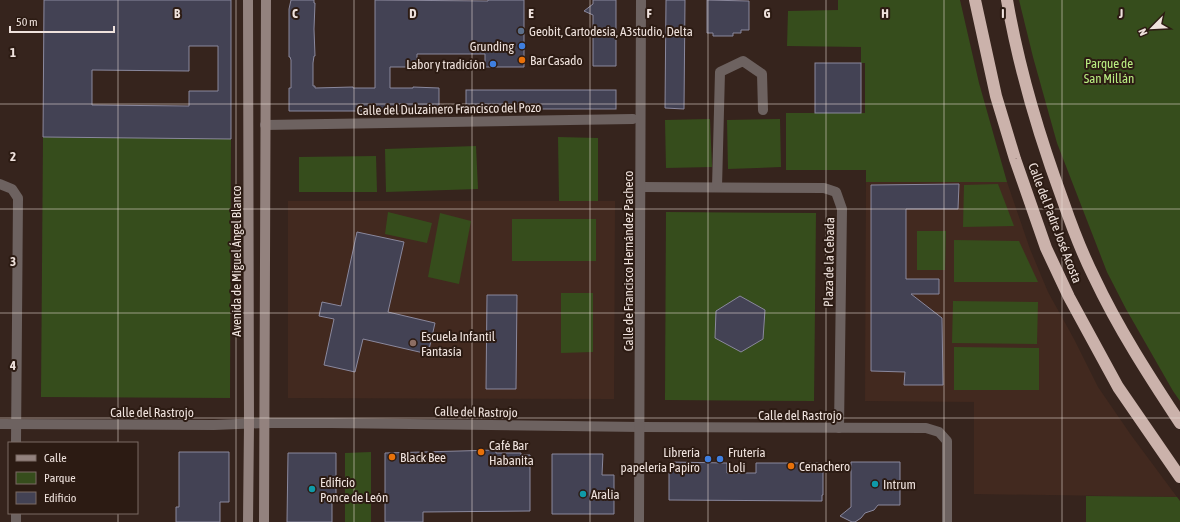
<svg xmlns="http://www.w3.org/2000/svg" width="1180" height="522" viewBox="0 0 1180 522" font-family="'Asap Condensed',sans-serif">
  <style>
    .built { fill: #42291f }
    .green { fill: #364d1c }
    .building { fill: #434254; stroke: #8a889d; fill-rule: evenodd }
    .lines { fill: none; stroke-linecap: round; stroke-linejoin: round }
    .street { stroke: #6d6260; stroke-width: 10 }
    .secondary { stroke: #93827e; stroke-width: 10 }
    .highway { stroke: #cbb2ab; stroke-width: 12 }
    .grid { fill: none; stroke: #efe2dd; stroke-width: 1; stroke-opacity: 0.55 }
    .service-dot { fill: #5c6f8a; stroke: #2c1b13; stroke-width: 1.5 }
    .shop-dot { fill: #3f7fe0; stroke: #2c1b13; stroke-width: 1.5 }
    .food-dot { fill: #e8710a; stroke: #2c1b13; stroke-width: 1.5 }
    .education-dot { fill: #8d6e63; stroke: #2c1b13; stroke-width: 1.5 }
    .culture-dot { fill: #0f9aa8; stroke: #2c1b13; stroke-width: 1.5 }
    .labels { text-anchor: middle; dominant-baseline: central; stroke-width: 4; stroke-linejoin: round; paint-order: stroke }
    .poi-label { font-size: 13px; fill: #efe2dd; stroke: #2c1b13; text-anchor: start }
    .park-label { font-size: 13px; fill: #b9ed81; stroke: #2c1b13 }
    .street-label { font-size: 13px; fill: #efe2dd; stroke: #2c1b13 }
    .grid-label { font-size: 13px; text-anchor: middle; font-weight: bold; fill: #efe2dd; stroke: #2c1b13; stroke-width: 4; stroke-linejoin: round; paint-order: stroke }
  </style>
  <rect width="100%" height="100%" fill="#36241d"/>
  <!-- built -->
  <g class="built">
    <polygon points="866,182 1007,182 1030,249 1048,292 1074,339 1098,387 1131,435 1177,497 974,494 974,402 865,401"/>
    <polygon points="288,201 615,201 614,399 288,398"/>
  </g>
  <!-- green -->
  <g class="green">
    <polygon points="838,0 960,0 979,83 1007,182 866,182 866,170 786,170 786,113 865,113 865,63 861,63 861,47 787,46 788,11 838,10"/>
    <polygon points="1019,0 1180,0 1180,401 1173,391 1126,309 1107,272 1057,143 1033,57"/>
    <polygon points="710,119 712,167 666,168 665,120"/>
    <polygon points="780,119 781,167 728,169 727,120"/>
    <polygon points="43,137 231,139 230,398 41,397"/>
    <polygon points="558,137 598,138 598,201 559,201"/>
    <polygon points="476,146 478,189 386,192 385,149"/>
    <polygon points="376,156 377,192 299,192 299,157"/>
    <polygon points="998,184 1014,226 963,227 964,185"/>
    <polygon points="388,212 432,223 427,243 385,234"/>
    <polygon points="666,212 816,213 814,401 665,400"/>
    <polygon points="440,213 471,221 459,284 428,277"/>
    <rect x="512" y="219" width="84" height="42"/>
    <polygon points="917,231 946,231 945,270 917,270"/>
    <polygon points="954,240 1019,241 1038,282 954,282"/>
    <polygon points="561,293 593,293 593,352 561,353"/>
    <polygon points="953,301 1038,302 1037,344 952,343"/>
    <polygon points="954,347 1039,348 1039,390 954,390"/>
    <polygon points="371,452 371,522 345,522 345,453"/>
    <polygon points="1086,496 1177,497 1180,501 1180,522 1086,522"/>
  </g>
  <!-- building -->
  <g class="building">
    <path d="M44 0H231V139L43 137ZM189 46H218V91H189V106L92 105V70L189 71Z"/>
    <polygon points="291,0 314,0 314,3 315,3 314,29 315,56 314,56 313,63 313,86 315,86 315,88 353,87 353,88 375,88 375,0 488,1 488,0 524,0 524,67 485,67 485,54 417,54 417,67 390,67 390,88 413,88 413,87 439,88 439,111 289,111 289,88 291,88 291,60 290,57 289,57 289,9"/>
    <polygon points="593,0 616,0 616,66 593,66 593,15 584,11 593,4"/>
    <polygon points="666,0 685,0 684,109 665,108"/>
    <polygon points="707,0 749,1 749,30 741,30 741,33 733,33 733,36 713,36 713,33 707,33"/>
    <rect x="815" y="63" width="46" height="50"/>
    <rect x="466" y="90" width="150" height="19"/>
    <polygon points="959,184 958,209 906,209 906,279 939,279 939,294 911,294 942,318 943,385 904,385 905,372 871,371 871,185"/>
    <polygon points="357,232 404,242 388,312 435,323 428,354 363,339 355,372 324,365 334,319 319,316 322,302 341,306"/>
    <polygon points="487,295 517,295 516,389 486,389"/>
    <polygon points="740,296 765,310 763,339 741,352 715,338 716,311"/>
    <polygon points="496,450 496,453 521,453 521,455 530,455 530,511 423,512 423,522 385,522 385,453"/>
    <polygon points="179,452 229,452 229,502 220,502 220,522 176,522 176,507 179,507"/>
    <polygon points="288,453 336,453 336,502 332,502 332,522 287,522"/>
    <polygon points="552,454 603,454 602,475 614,475 614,514 552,514"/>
    <polygon points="669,462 727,463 727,473 756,473 756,463 822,463 822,469 823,468 823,495 822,495 822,501 669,500"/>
    <polygon points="851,462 900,462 900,505 878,505 874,510 865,513 861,518 855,522 852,522 840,516 851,507"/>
  </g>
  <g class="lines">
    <!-- street -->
    <g class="street">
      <polyline points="265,125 633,119"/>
      <polyline points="0,184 12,189 18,198 16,443"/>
      <polyline points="641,187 824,188 836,192 842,209 839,428"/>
      <polyline points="717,187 720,72 743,61 762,74 763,110"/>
      <polyline points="0,424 214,425 264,423 331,423 640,427 926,428 939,432 947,441 947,522"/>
      <polyline points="16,513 16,522"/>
      <polyline points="639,522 641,0"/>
    </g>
    <!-- secondary -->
    <g class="secondary">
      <polyline points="248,522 249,424 248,0"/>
      <polyline points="264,522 266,0"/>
    </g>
    <!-- highway -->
    <g class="highway">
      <polyline points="975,0 996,96 1015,159 1046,248 1069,297 1118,387 1180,477"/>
      <path d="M1007 0C1019 69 1039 136 1063 201 1072 227 1082 253 1094 277 1118 328 1149 376 1180 423"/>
    </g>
  </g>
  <!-- grid -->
  <path class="grid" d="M118 0V443M236 0V522M354 0V522M472 0V522M590 0V522M708 0V522M826 0V522M944 0V522M1062 0V522M0 104H1180M0 209H1180M0 313H1180M0 418H1180M118 513V522"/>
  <!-- markers -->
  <circle class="service-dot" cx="521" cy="31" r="4"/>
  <g class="shop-dot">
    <circle cx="522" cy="46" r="4"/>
    <circle cx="493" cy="64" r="4"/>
    <circle cx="708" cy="459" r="4"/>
    <circle cx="720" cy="459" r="4"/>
  </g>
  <g class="food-dot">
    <circle cx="522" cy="60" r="4"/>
    <circle cx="481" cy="452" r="4"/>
    <circle cx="392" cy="457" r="4"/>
    <circle cx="791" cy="466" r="4"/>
  </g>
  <circle class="education-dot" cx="413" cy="343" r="4"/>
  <g class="culture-dot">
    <circle cx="875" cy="484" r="4"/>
    <circle cx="312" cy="489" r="4"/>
    <circle cx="583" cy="494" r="4"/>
  </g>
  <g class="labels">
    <!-- poi labels -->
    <g class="poi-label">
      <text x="529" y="31">Geobit, Cartodesia, A3studio, Delta</text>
      <text x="514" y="46" text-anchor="end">Grunding</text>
      <text x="530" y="60">Bar Casado</text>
      <text x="485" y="64" text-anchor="end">Labor y tradición</text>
      <text x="421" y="336">Escuela Infantil<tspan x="421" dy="15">Fantasía</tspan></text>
      <text x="489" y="445">Café Bar<tspan x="489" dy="15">Habanita</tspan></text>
      <text x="700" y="452" text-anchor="end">Librería<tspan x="700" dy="15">papelería Papiro</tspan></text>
      <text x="728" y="452">Frutería<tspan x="728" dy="15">Loli</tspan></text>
      <text x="400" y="457">Black Bee</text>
      <text x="799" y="466">Cenachero</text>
      <text x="320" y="482">Edificio<tspan x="320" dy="15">Ponce de León</tspan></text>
      <text x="883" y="484">Intrum</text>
      <text x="591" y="494">Aralia</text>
    </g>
    <!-- park labels -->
    <g class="park-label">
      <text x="1109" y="63">Parque de<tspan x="1109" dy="15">San Millán</tspan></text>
    </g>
    <!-- street labels -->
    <g class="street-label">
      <text transform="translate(449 109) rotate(-1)">Calle del Dulzainero Francisco del Pozo</text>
      <text transform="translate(1055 223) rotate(69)">Calle del Padre José Acosta</text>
      <text transform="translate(236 261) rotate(-90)">Avenida de Miguel Ángel Blanco</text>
      <text transform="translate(628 261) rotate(-90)">Calle de Francisco Hernández Pacheco</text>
      <text transform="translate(829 262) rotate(-89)">Plaza de la Cebada</text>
      <text x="152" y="412">Calle del Rastrojo</text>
      <text transform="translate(476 412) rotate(1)">Calle del Rastrojo</text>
      <text x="800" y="415">Calle del Rastrojo</text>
    </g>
  </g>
  <g class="grid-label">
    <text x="177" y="18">B</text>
    <text x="295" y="18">C</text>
    <text x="413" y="18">D</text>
    <text x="531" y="18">E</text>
    <text x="649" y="18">F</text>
    <text x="767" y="18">G</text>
    <text x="885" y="18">H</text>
    <text x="1003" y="18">I</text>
    <text x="1121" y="18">J</text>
    <text x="13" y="57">1</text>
    <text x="13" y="161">2</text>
    <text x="13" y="266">3</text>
    <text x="13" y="370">4</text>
  </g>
  <!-- legend -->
  <rect x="8" y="442" width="130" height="72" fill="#2c1b13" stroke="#7a6b64"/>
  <rect x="16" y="455" width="20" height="6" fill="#93827e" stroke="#7a6b64"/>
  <text x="44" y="462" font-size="12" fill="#efe2dd">Calle</text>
  <rect x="16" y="472" width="20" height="12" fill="#364d1c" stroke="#7a6b64"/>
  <text x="44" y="482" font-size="12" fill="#efe2dd">Parque</text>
  <rect x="16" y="492" width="20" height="12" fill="#434254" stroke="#7a6b64"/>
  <text x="44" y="502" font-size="12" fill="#efe2dd">Edificio</text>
  <!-- north arrow -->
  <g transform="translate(1152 28) rotate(246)" stroke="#2c1b13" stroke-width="3" paint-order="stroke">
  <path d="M0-3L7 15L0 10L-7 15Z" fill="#efe2dd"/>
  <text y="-6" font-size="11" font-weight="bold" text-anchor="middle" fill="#efe2dd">N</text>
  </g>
  <!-- scale -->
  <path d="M10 26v6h104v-6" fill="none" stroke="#efe2dd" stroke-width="2"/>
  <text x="16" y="26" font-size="12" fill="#efe2dd" stroke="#2c1b13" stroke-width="3" paint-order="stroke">50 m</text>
</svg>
